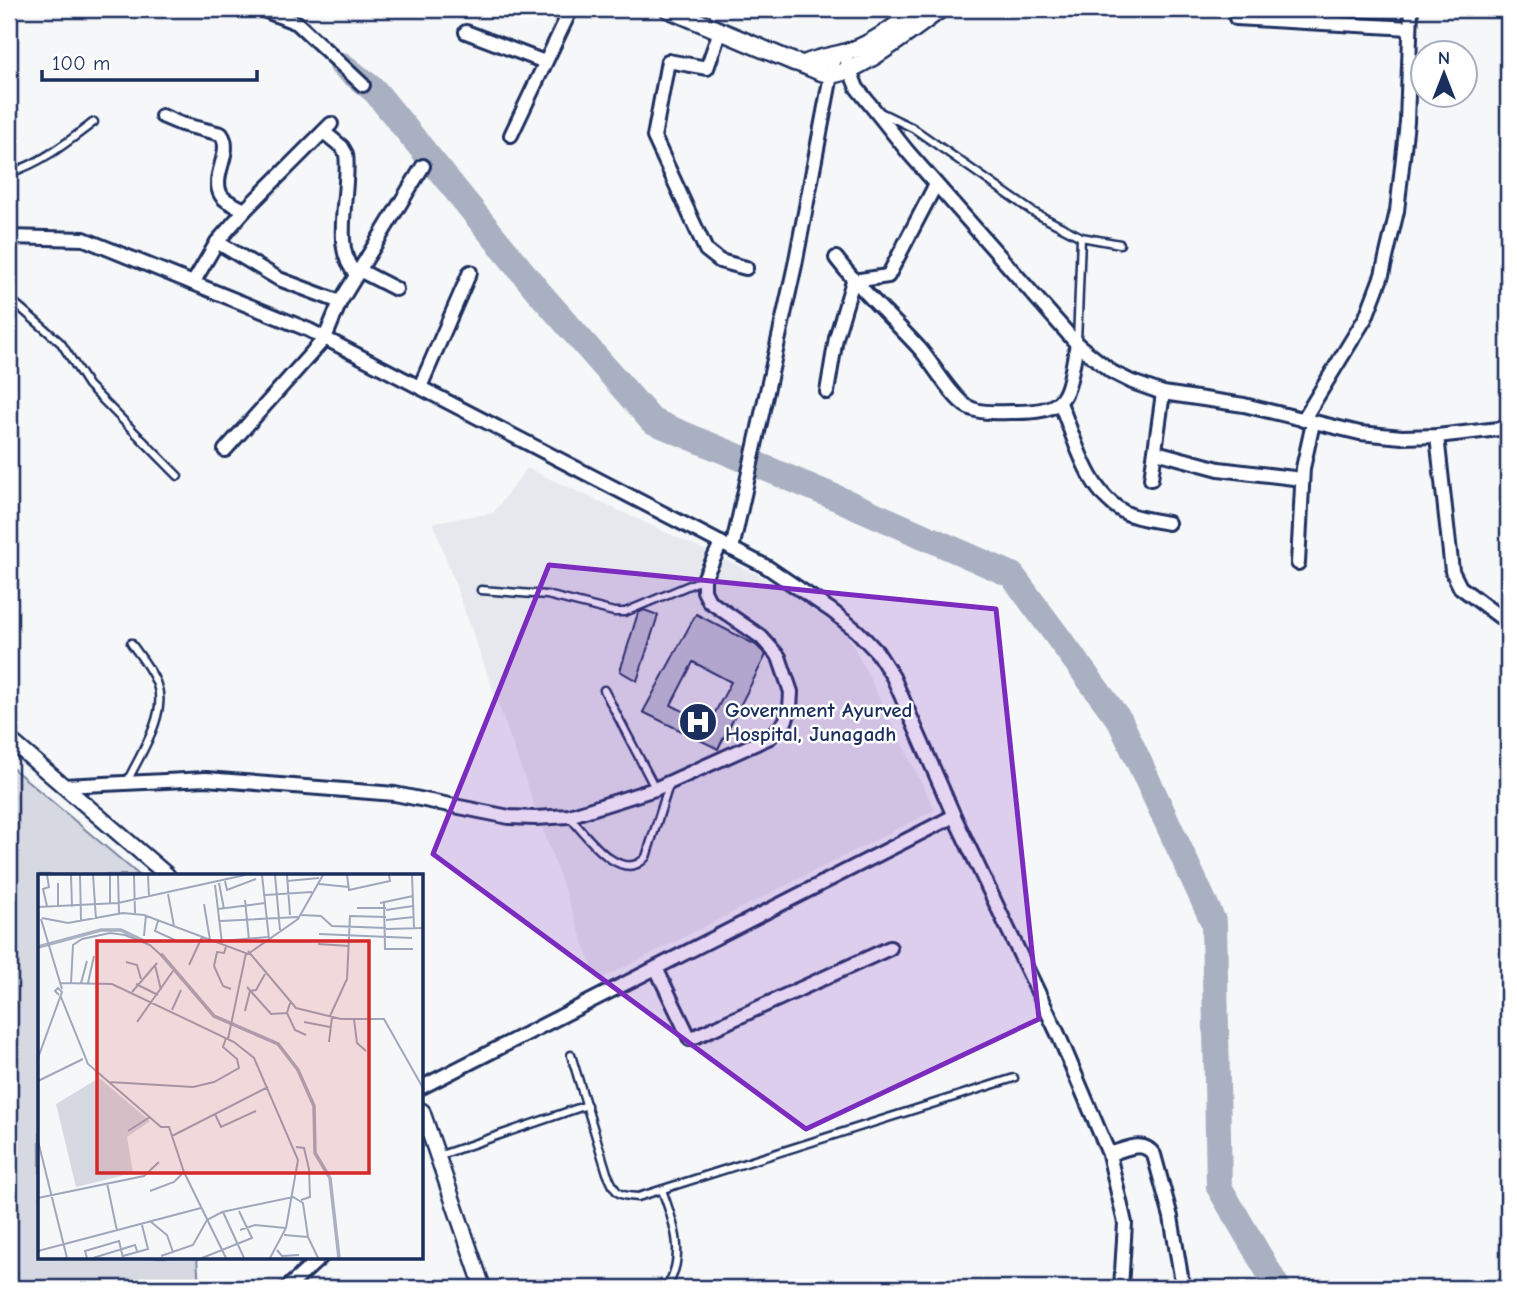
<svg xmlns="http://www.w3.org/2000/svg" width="1517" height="1297" viewBox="0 0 1517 1297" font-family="'Comic Neue',sans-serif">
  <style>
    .built { fill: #e6e8ee }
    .green { fill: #d6d9e2; stroke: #7884a0; stroke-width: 2 }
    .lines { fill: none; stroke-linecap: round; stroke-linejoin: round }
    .river { stroke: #a9b0c1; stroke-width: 26 }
    .building { fill: #c0c4d3; stroke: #1b2f5e; stroke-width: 2; fill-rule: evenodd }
    .service-casing { stroke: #1b2f5e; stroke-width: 11 }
    .minor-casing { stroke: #1b2f5e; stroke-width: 18 }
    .tertiary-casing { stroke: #1b2f5e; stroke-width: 19 }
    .secondary-casing { stroke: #1b2f5e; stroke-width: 21 }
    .service { stroke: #fff; stroke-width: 6 }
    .minor { stroke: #fff; stroke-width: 12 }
    .tertiary { stroke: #fff; stroke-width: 14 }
    .secondary { stroke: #fff; stroke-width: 16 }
    .marked { fill: #7b2cbf; fill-opacity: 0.2; stroke: #7b2cbf; stroke-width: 5; stroke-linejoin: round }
    .labels { text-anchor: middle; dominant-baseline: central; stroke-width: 5; stroke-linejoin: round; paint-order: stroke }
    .poi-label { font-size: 21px; font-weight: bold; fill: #1b2f5e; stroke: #fff; text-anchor: start }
    .inset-river { fill: none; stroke: #a9b0c1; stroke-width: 3.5 }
    .inset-road { fill: none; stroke: #9ea7bb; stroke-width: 2 }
    .view { fill: #d62828; fill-opacity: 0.15; stroke: #d62828; stroke-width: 3.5 }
    .inset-edge { fill: none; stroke: #1b2f5e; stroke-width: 3.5 }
  </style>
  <rect width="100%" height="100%" fill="#f6f7f9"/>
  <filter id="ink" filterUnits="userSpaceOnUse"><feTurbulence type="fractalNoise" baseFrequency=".0143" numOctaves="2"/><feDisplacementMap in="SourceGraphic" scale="14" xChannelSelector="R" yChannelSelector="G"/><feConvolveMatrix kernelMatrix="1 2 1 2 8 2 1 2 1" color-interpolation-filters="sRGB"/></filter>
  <g filter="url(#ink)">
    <!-- built -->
    <polygon class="built" points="527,468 775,583 848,635 935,810 597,981 433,522 493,513"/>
    <!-- green -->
    <polygon class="green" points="10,766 139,875 40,875 40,1257 197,1257 199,1288 9,1288"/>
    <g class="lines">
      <!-- river -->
      <polyline class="river" points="342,65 375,91 538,291 652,421 837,498 1012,575 1120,721 1214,923 1219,1187 1278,1288"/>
    </g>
    <!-- building -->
    <g class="building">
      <polygon points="644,610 658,615 637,681 620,671 638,613"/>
      <path d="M696 614 756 645 766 655 718 749 643 712ZM693 662 731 682 709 724 671 705Z"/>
    </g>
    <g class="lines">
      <defs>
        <g id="service">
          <polyline points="880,112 913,128 1033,212 1081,237 1120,244"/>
          <path d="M9 173C42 163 66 143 94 122"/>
          <polyline points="9,298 61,343 88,385 178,476"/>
          <polyline points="1077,343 1081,237"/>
          <polyline points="481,590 547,595 614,612 625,612 704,579"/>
          <polyline points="604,690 655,788"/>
          <path d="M127 782C139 756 168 714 157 685 152 670 140 656 131 643"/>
          <path d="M569 816C585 834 621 886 646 857L669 785"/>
          <path d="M571 1055 607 1173C616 1193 616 1196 638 1197L1014 1078"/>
          <polyline points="438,1156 587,1105"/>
          <path d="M662 1190C674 1223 687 1256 666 1288"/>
        </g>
        <g id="minor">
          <polyline points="261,9 297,23 363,85"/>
          <polyline points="1236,18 1410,28"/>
          <polyline points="720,31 707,68 668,61 654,137 706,250 720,261 746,268"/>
          <polyline points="466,32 545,62"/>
          <polyline points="847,63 857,88 908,152 1077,344 1112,372 1132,382 1163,393 1244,405 1360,433 1402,437 1437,436 1508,428"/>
          <path d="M162 116 181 124 221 134C234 151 210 176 221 195 225 202 238 206 245 210"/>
          <path d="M325 133 342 147 346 154C351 187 330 249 356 274"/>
          <polyline points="511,135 571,9"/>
          <polyline points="9,237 84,239 309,330 767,567 832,611 857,631 877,652 893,677 954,816 1058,1034 1109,1154 1125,1223 1121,1288"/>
          <polyline points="217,242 279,279 340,302"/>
          <path d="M836 258C861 291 892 318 920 349 933 364 952 398 968 407 981 414 997 412 1011 412 1072 413 1066 396 1077 344"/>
          <polyline points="359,270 396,289"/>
          <polyline points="193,283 217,242 245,210 331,124"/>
          <polyline points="420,387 470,272"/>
          <polyline points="827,392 836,338 853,281 888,276 936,184"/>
          <path d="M1060 403C1076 441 1087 493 1126 513 1138 519 1155 520 1168 523"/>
          <polyline points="1303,420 1366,317 1382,275 1397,211 1407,122 1411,9"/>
          <polyline points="1437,436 1452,571 1460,587 1500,617"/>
          <polyline points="225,450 325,338 340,302 423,166"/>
          <polyline points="1156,452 1219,469 1302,479"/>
          <polyline points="1151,479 1163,393"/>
          <polyline points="732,549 795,265 835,54"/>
          <polyline points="1298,563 1303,468 1313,423"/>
          <polyline points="63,786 206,779 395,794 509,817 535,818 569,816 655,789 770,737 785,722 790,709 791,692 779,657 761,637 709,601 704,591 704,579 721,543"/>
          <polyline points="656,968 690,1039 890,948"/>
          <polyline points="422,1087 954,816"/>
          <path d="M1109 1154C1125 1150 1143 1138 1154 1155L1171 1217 1183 1288"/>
          <polyline points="287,1288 321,1257"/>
        </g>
        <g id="tertiary">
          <polyline points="9,739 167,875"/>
          <polyline points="422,1111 483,1288"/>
        </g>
        <g id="secondary">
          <path d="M668 9 794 62C807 64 817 73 830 74 854 77 919 24 941 9"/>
          <path d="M804 64C821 56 840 56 858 48 881 39 900 22 920 9"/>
        </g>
      </defs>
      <!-- service casing -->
      <use href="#service" class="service-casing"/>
      <!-- minor casing -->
      <use href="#minor" class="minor-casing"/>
      <!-- tertiary casing -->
      <use href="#tertiary" class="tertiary-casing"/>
      <!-- secondary casing -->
      <use href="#secondary" class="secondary-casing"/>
      <!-- service -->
      <use href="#service" class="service"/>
      <!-- minor -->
      <use href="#minor" class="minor"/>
      <!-- tertiary -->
      <use href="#tertiary" class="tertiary"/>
      <!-- secondary -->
      <use href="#secondary" class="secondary"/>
    </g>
  </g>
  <!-- marked area -->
  <path class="marked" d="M549 565 996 609 1039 1019 806 1129 433 854Z"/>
  <!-- icons -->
  <defs>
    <symbol id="hospital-disc" viewBox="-11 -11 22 22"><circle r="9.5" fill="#1b2f5e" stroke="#fff"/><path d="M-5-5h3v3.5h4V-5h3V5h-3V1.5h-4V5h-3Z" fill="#fff"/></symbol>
  </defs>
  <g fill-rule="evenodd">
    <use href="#hospital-disc" x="676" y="700" width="44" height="44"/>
  </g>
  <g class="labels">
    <!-- poi labels -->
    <g class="poi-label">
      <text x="725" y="710">Government Ayurved<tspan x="725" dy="24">Hospital, Junagadh</tspan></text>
    </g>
  </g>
  <!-- overview -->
  <g transform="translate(38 874)">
    <rect width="385" height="385" fill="#f6f7f9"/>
    <path d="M61 204 112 247 89 263 95 299 38 313 18 230Z" fill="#d6d9e2"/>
    <path class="inset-river" d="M0 73 63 56H83L108 68M123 80 176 142 240 170 260 196 276 232 277 279 292 304 301 384"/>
    <path class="inset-road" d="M33 1 34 33M42 1 43 46M55 1 58 45M80 1 81 40M96 1 97 39M110 1 111 23M224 1 231 65M237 1 242 56M249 1 252 41M309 1 311 16 352 7 351 1M374 1 376 54M187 7 189 16 218 5M249 7 281 4M181 9 186 35M281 10 311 13M177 11 184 69M130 20 136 52M227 21 274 18M207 26 211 66M346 28 347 75H375M342 29 375 22M72 30V1M166 30 172 66M9 32 5 15 11 13 9 1M0 33 80 29 207 1M20 33V9M319 34H348M180 35 227 29M348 36 375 32M263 41 283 42 294 52 348 54M4 44 30 49 85 39 106 41 210 80 260 45 285 1M3 45 24 115M348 46 376 43M120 47 117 57 139 67M182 47 260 43M348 55 385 54M281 60 374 64M106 62 108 41M184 67 230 63M280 70 311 72M188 73 186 79 179 78 176 92 185 112 193 115M210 77 258 134 303 145H346L385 214M88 88 99 91 103 105M117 91 123 116M151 91 164 63M22 109 74 110 196 168 216 184 260 286 248 354 232 384M33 109 35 71 44 65 72 59 87 61 112 71 124 82M43 109 49 87M50 109 56 82M98 110 120 121M209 113 233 140 249 139 252 129M94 118 119 89M23 123 50 190 123 253H131L146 298 188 384M134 136 143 116M207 137 212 117 218 116 227 100M249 139 257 156 268 161M292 142 309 105 312 42 348 43M316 145 319 169 328 177M99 148 135 97M266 148 292 153M190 165 208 79M291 168 294 143M0 184 24 118 20 114 17 117 21 121M0 207 45 185M71 208 155 213 176 208 201 194 199 185 185 173 188 164M177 240 183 253 218 237M90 257 112 243M134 262 230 213M0 267 29 384M258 273 266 274 271 295 272 323 263 326M69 309 79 357M112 317 136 308 146 298M0 324 106 302 121 288M185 338 206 384M113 348 129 361 135 378M202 356 217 351 248 354M246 361 270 363M239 376 244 382 261 381M0 377 163 334M85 382 110 375 104 351M123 382 155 371 169 346 184 338 255 323 265 329 270 363 280 384M49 384 47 377 81 367 85 384M55 384 97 371 99 377M164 384 214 364 201 337"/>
    <path class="view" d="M59 67H331V299H59Z"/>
    <rect width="385" height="385" class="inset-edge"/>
  </g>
  <!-- margin -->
  <rect width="1517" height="1297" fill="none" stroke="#fff" stroke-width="35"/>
  <rect x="18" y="18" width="1482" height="1262" fill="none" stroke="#1b2f5e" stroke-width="2.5" filter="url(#ink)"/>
  <!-- north arrow -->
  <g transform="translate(1444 74)"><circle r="33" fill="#ffffff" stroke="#a4acbf" stroke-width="2"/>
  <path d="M0-5L12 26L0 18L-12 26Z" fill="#1b2f5e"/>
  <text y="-10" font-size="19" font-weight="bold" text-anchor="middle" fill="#1b2f5e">N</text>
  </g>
  <!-- scale -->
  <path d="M42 70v10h215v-10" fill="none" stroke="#1b2f5e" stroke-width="3.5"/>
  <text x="52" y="70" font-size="21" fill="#1b2f5e" stroke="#ffffff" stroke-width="5" paint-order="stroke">100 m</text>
</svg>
